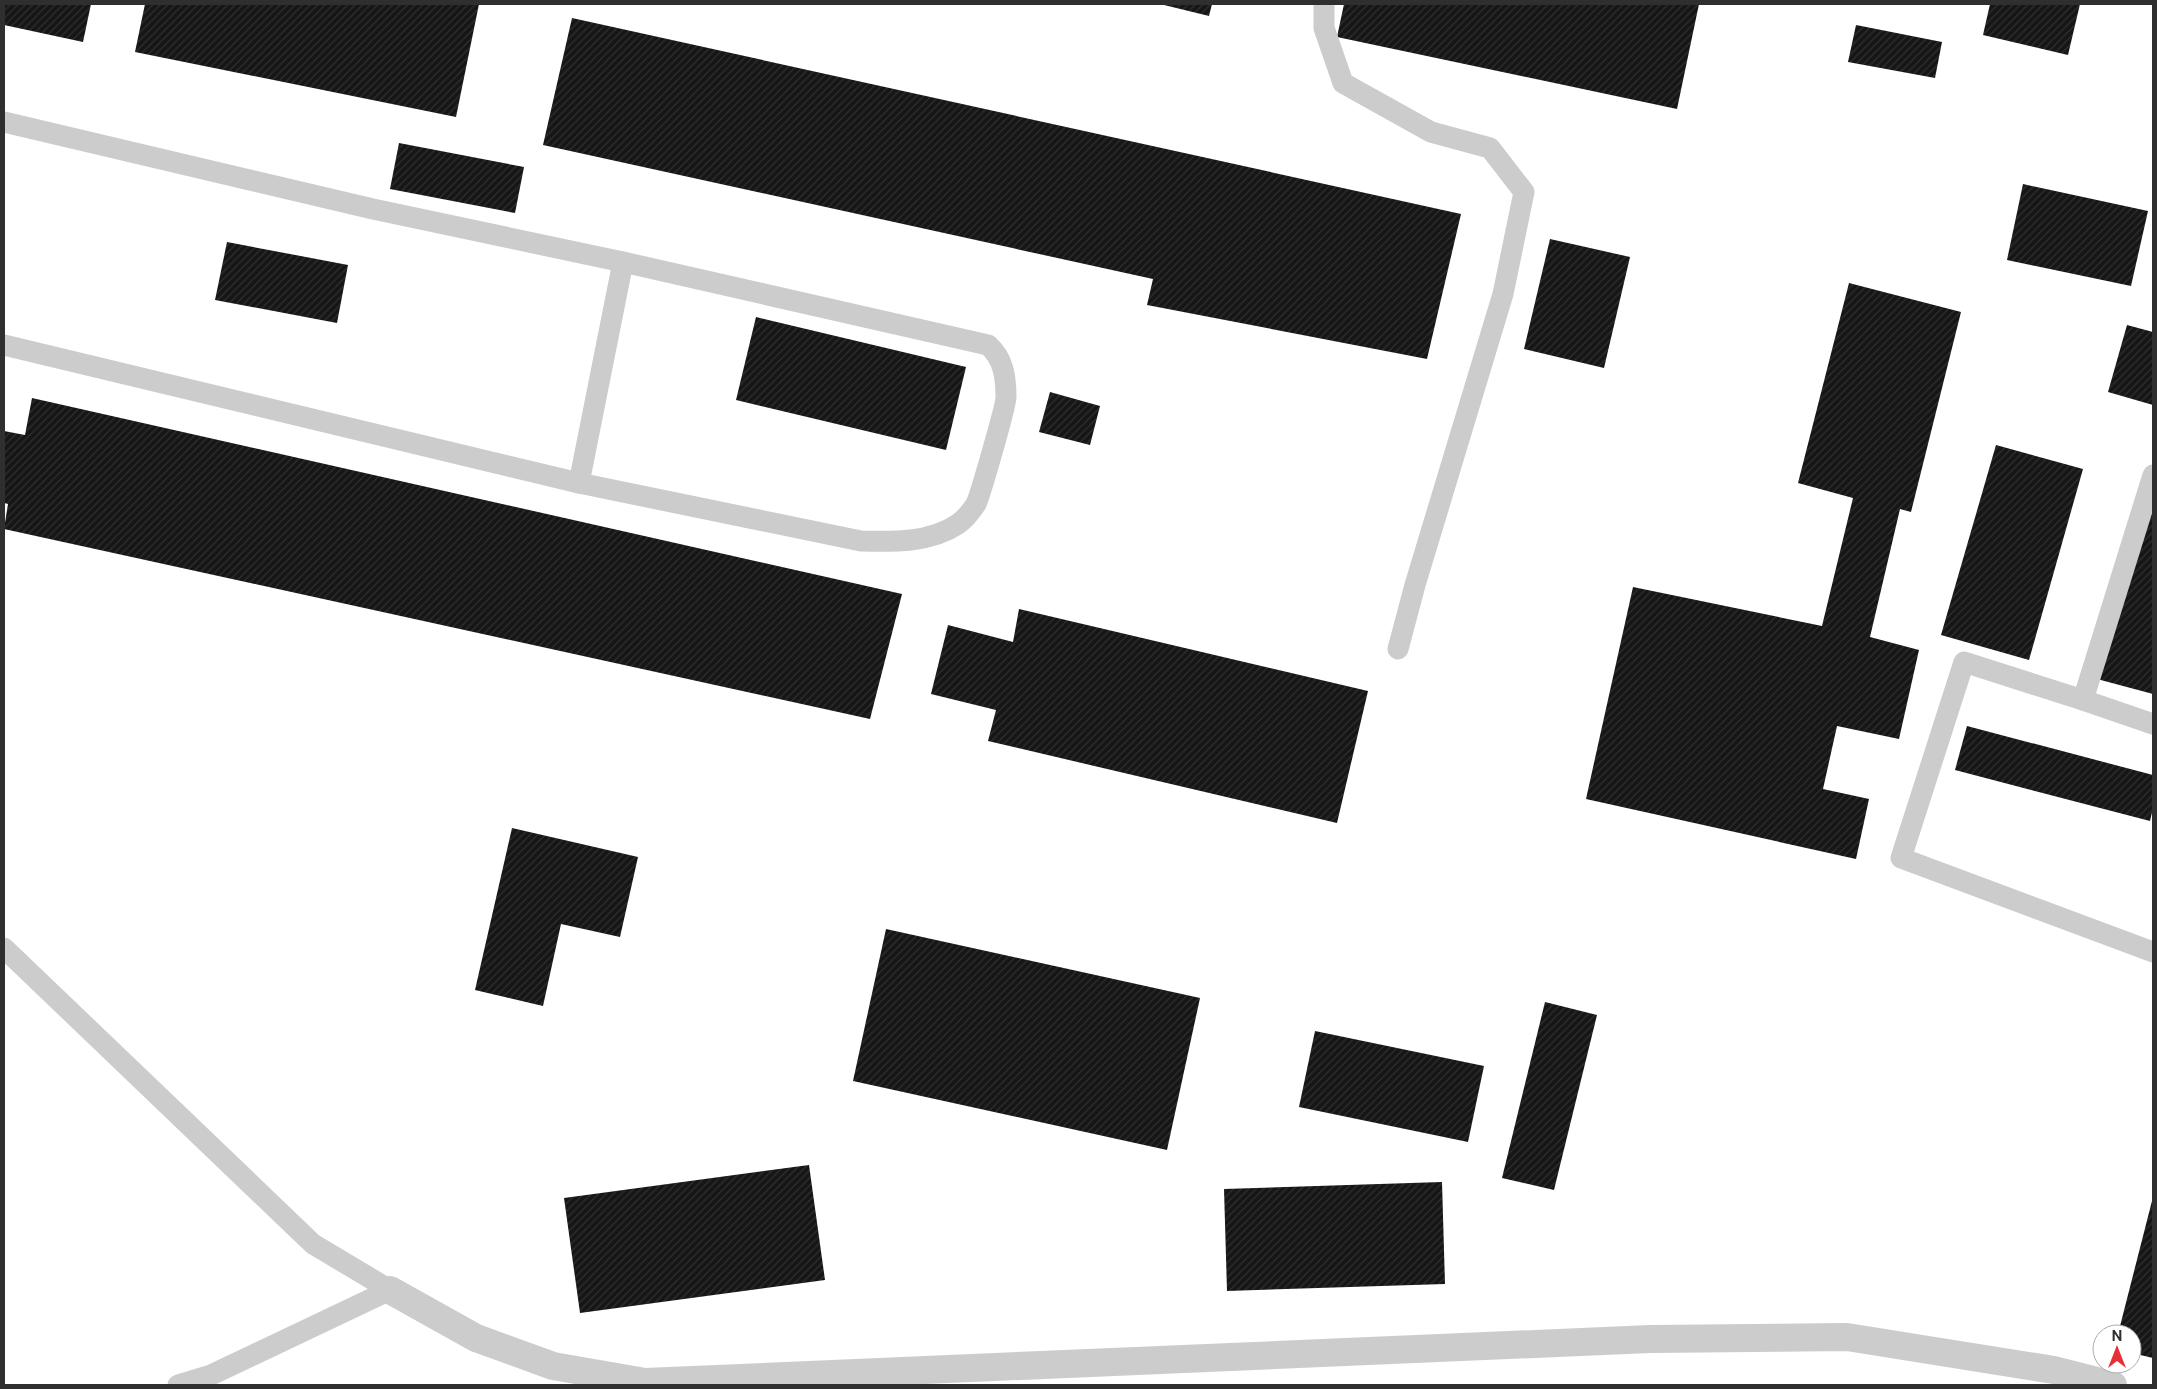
<svg xmlns="http://www.w3.org/2000/svg" width="2157" height="1389" viewBox="0 0 2157 1389" font-family="'Public Sans',sans-serif">
  <style>
    .building { fill: url(#building-hatch) }
    .lines { fill: none; stroke-linecap: round; stroke-linejoin: round }
    .service { stroke: #ccc; stroke-width: 21 }
    .minor { stroke: #ccc; stroke-width: 28 }
  </style>
  <defs>
    <pattern id="building-hatch" width="6" height="6" patternUnits="userSpaceOnUse" patternTransform="scale(1.25)"><rect width="6" height="6" fill="#161616"/><path d="M-1 1l2-2M0 6l6-6M5 7l2-2" fill="none" stroke="#303030"/></pattern>
  </defs>
  <rect width="100%" height="100%" fill="#fff"/>
  <!-- building -->
  <g class="building">
    <polygon points="4,4 91,4 83,42 4,25"/>
    <polygon points="145,4 479,4 456,117 135,52"/>
    <polygon points="1160,4 1212,4 1209,16"/>
    <polygon points="1344,4 1699,4 1677,109 1337,37"/>
    <polygon points="1990,4 2080,4 2068,55 1983,35"/>
    <polygon points="572,18 1461,214 1427,359 1147,305 1153,279 543,145"/>
    <polygon points="1856,25 1942,42 1935,78 1848,62"/>
    <polygon points="399,143 524,167 515,213 390,189"/>
    <polygon points="2023,184 2148,211 2131,286 2007,260"/>
    <polygon points="1550,239 1630,257 1604,368 1524,349"/>
    <polygon points="227,242 348,265 337,323 215,300"/>
    <polygon points="1849,283 1961,312 1911,512 1900,509 1870,637 1919,650 1899,739 1837,726 1823,789 1869,799 1856,859 1586,799 1633,587 1822,626 1853,498 1798,483"/>
    <polygon points="756,317 966,367 946,450 736,400"/>
    <polygon points="2127,325 2153,332 2153,405 2108,392"/>
    <polygon points="1050,392 1100,406 1090,445 1039,432"/>
    <polygon points="32,398 902,594 870,719 4,529 8,504 4,503 4,431 25,435"/>
    <polygon points="1996,445 2083,469 2029,660 1941,635"/>
    <polygon points="2153,496 2153,694 2097,679"/>
    <polygon points="1019,609 1368,691 1337,823 988,741 996,710 931,694 948,625 1013,642"/>
    <polygon points="1967,726 2153,775 2153,808 2150,821 1955,770"/>
    <polygon points="512,828 638,857 620,937 561,924 543,1006 475,990"/>
    <polygon points="886,929 1200,998 1167,1150 853,1081"/>
    <polygon points="1545,1002 1597,1015 1554,1190 1502,1178"/>
    <polygon points="1315,1031 1484,1066 1468,1142 1299,1107"/>
    <polygon points="809,1165 825,1280 580,1313 564,1198"/>
    <polygon points="1442,1182 1445,1284 1227,1291 1224,1189"/>
    <polygon points="2153,1197 2153,1358 2132,1353 2132,1334 2118,1334"/>
  </g>
  <g class="lines">
    <!-- service -->
    <g class="service">
      <polyline points="1324,4 1324,28 1343,83 1431,132 1490,148 1524,192 1503,294 1415,585 1398,649"/>
      <path d="M4 122 373 209 623 262 988 345C1003 358 1006 376 1006 397 1006 406 980 496 976 504 972 510 964 520 958 524 930 543 893 542 861 541L579 483 4 345"/>
      <polyline points="2153,475 2083,700 1964,662 1901,858 2153,952"/>
      <polyline points="579,483 623,262"/>
      <polyline points="2083,700 2153,724"/>
      <polyline points="4,948 313,1244 390,1290"/>
      <polyline points="178,1385 211,1375 390,1290"/>
    </g>
    <!-- minor -->
    <polyline class="minor" points="390,1290 476,1338 553,1366 645,1382 1650,1339 1847,1337 2054,1370 2113,1385"/>
  </g>
  <!-- border -->
  <rect width="2157" height="1389" fill="none" stroke="#2f2f2f" stroke-width="10"/>
  <!-- north arrow -->
  <g transform="translate(2117 1349)"><circle r="24" fill="#ffffff" stroke="#acacac"/>
  <path d="M0-4L9 19L0 12L-9 19Z" fill="#e82f35"/>
  <text y="-8" font-size="14" font-weight="bold" text-anchor="middle" fill="#2f2f2f">N</text>
  </g>
</svg>
